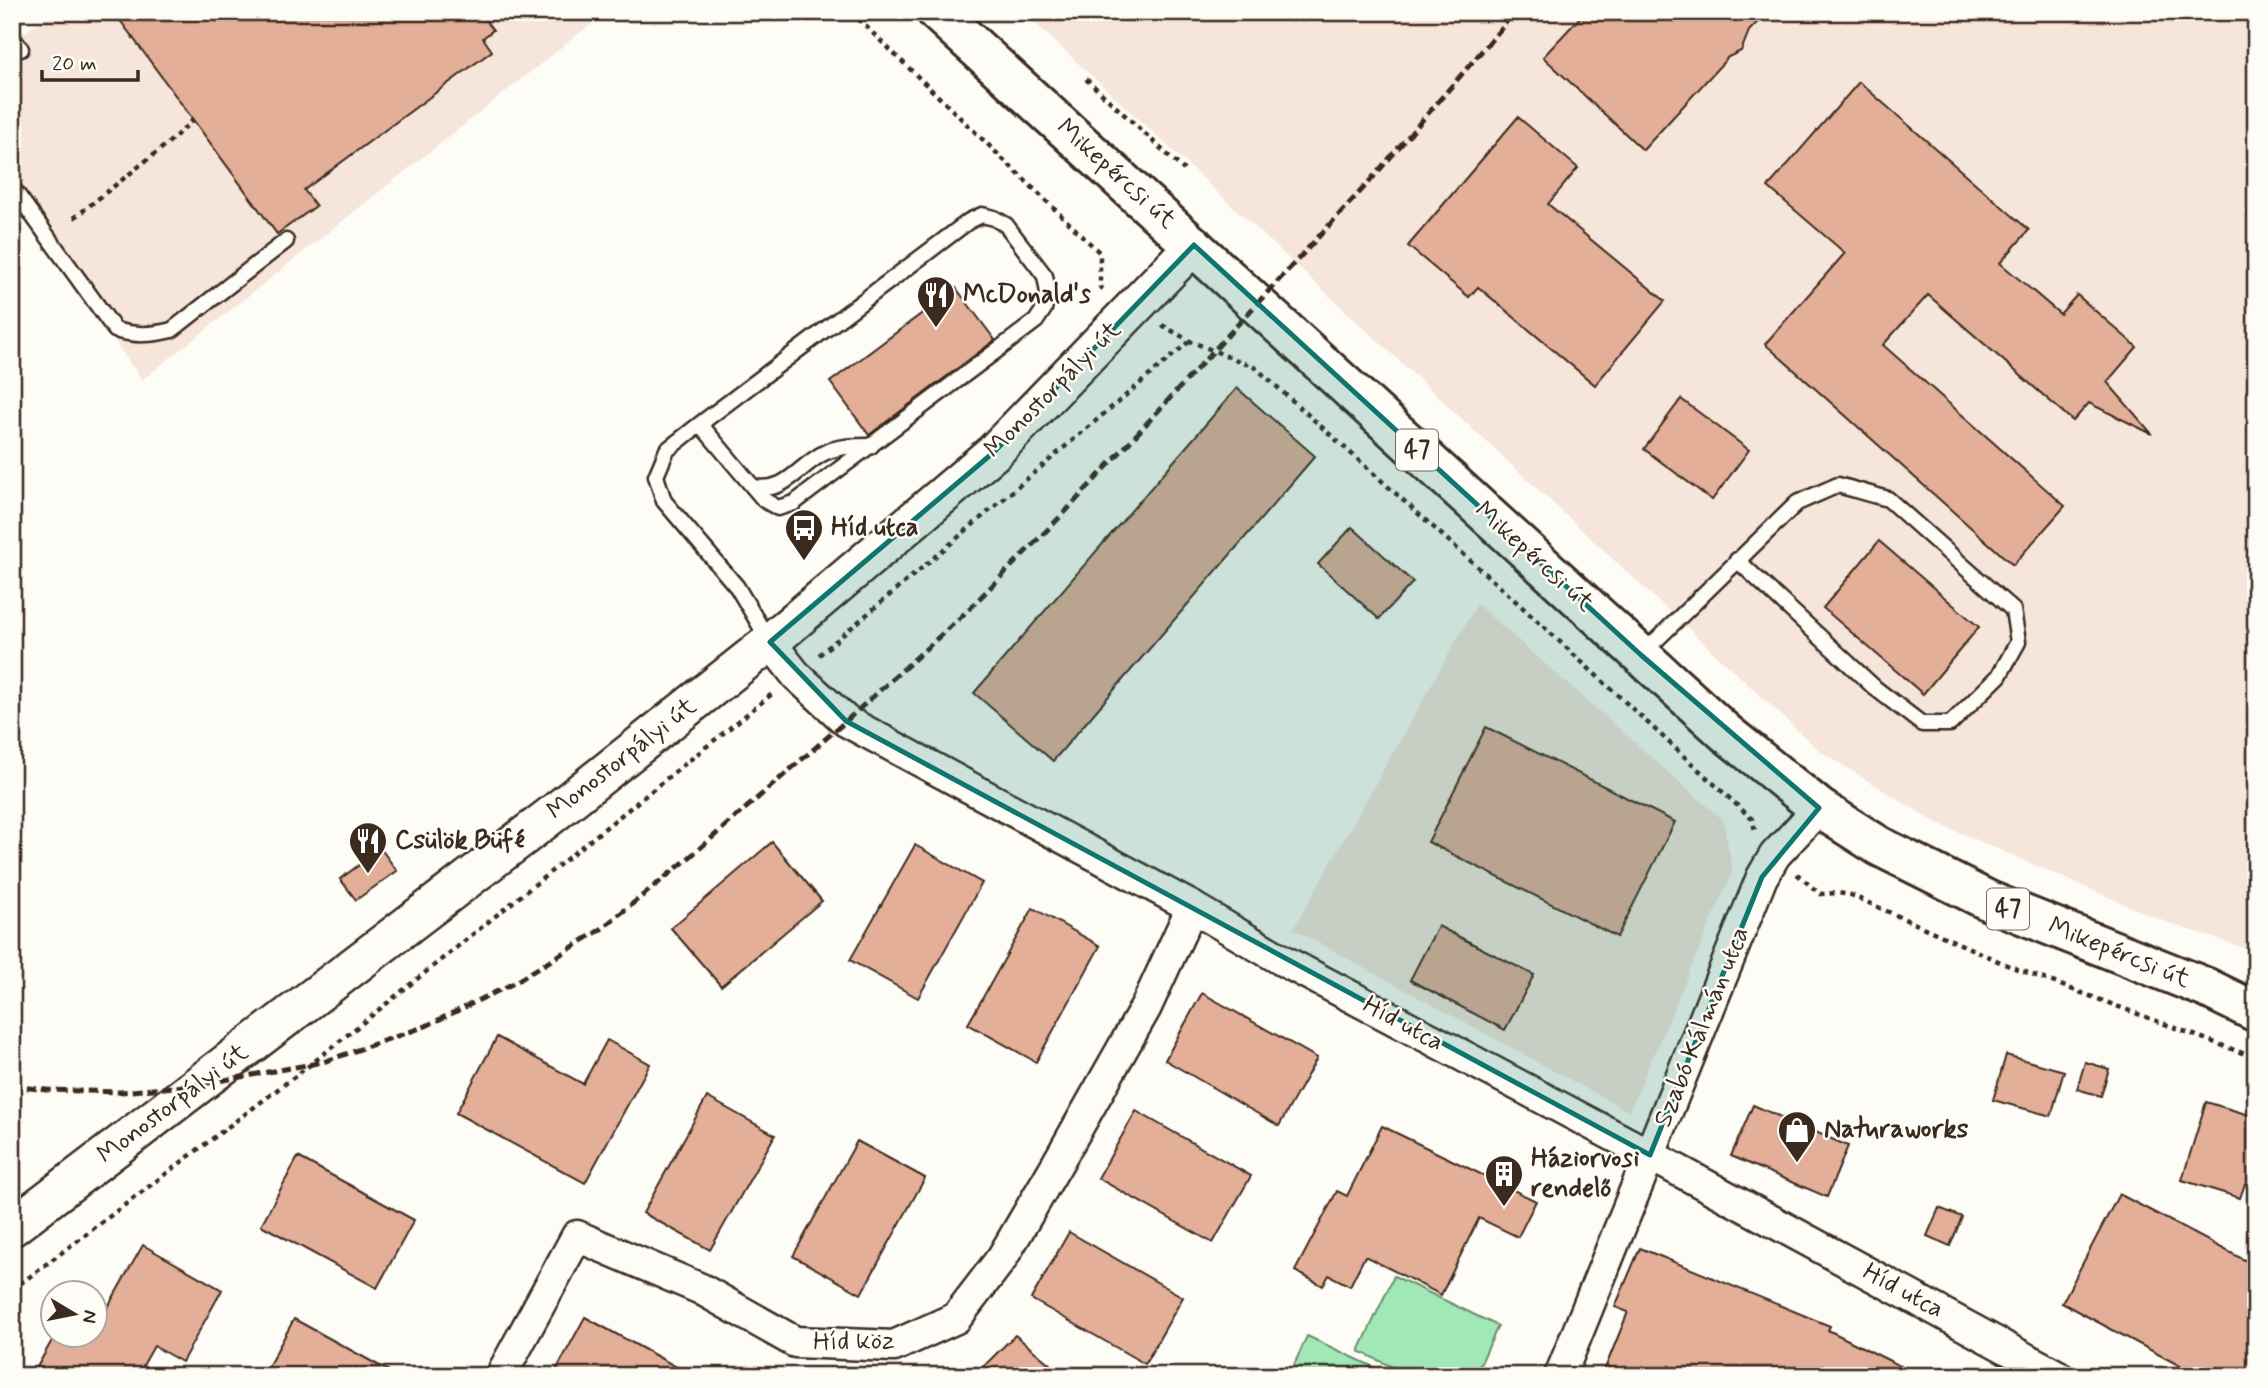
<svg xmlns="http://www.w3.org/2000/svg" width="2268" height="1388" viewBox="0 0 2268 1388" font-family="Mynerve,sans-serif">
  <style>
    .built { fill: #f6e5da }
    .green { fill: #a0e9b7; stroke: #6e8a6a; stroke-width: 2 }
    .building { fill: #e4af98; stroke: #3b2a1e; stroke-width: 2 }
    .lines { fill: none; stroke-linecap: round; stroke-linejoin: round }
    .service-casing { stroke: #3b2a1e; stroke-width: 19 }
    .minor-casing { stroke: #3b2a1e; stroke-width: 35 }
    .tertiary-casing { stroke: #3b2a1e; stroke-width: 42 }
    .primary-casing { stroke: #3b2a1e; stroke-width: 44 }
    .path { stroke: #3b2a1e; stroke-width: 4.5; stroke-dasharray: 5 5; stroke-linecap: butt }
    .service { stroke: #fdfcf7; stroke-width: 14 }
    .minor { stroke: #fdfcf7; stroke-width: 30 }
    .tertiary { stroke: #fdfcf7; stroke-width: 37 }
    .primary { stroke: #fdfcf7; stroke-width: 38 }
    .rail { stroke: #3b2a1e; stroke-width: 5; stroke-dasharray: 10 5; stroke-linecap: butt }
    .marked { fill: #0f766e; fill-opacity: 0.2; stroke: #0f766e; stroke-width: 5; stroke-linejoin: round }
    .labels { text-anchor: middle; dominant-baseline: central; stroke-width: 5; stroke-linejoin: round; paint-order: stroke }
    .shield { fill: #fdfcf7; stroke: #75695f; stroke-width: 2 }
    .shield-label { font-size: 24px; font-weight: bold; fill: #3b2a1e }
    .street-label { font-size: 26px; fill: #3b2a1e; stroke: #fdfcf7 }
    .poi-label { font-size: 26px; font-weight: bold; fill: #3b2a1e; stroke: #fdfcf7; text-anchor: start }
  </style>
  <rect width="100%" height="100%" fill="#fdfcf7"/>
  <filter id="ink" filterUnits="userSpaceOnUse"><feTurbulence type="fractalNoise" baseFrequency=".0143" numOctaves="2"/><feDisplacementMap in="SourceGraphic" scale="14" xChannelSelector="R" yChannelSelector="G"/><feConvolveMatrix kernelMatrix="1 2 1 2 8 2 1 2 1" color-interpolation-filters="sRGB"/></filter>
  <g filter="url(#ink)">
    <!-- built -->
    <g class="built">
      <polygon points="54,12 606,12 142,380 12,196 12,41"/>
      <polygon points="1023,12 2256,12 2256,952 2166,922 1935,822 1820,751"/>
      <polygon points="1477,604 1723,820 1733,871 1629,1112 1293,929"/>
    </g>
    <!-- green -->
    <g class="green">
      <polygon points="1394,1276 1498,1326 1475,1376 1411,1376 1359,1351"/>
      <polygon points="1307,1336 1393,1376 1289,1376"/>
    </g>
    <!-- building -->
    <g class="building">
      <polygon points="114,12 479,12 493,30 483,38 492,51 304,190 316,206 277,234"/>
      <polygon points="1585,12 1767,12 1749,31 1741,51 1728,57 1643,150 1543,57"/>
      <polygon points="1859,82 2029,230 2000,263 2060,314 2077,295 2137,347 2107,382 2152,434 2089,403 2073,421 1928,295 1883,345 2065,506 2013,565 1765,344 1845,253 1768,187"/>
      <polygon points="1518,117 1578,168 1548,204 1665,301 1595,385 1478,287 1469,297 1408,246"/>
      <polygon points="956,288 995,340 869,435 830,382"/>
      <polygon points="1237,388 1315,456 1053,761 974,693"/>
      <polygon points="1681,399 1749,450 1712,500 1644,449"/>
      <polygon points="1352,527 1413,582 1379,619 1318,564"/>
      <polygon points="1879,541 1979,627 1923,694 1823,608"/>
      <polygon points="1486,727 1675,822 1617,937 1428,842"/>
      <polygon points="772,842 822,901 721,986 671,928"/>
      <polygon points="915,845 982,883 918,998 850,960"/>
      <polygon points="381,849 397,871 356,900 340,879"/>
      <polygon points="1033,908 1100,946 1036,1062 968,1024"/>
      <polygon points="1438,926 1534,975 1505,1030 1410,980"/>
      <polygon points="1202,993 1317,1058 1279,1126 1165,1060"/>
      <polygon points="497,1037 583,1084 607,1040 650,1064 585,1183 456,1113"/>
      <polygon points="2006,1055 2064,1071 2051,1116 1993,1100"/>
      <polygon points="2085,1062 2109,1069 2101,1096 2077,1089"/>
      <polygon points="707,1097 775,1135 710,1250 643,1213"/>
      <polygon points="2206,1102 2256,1117 2256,1188 2245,1184 2240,1198 2182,1180"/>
      <polygon points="1753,1105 1848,1146 1827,1197 1731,1156"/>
      <polygon points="1136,1111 1251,1176 1213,1243 1098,1178"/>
      <polygon points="1382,1126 1536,1201 1518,1237 1479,1218 1441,1295 1365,1256 1350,1286 1329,1275 1323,1286 1295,1271 1337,1191 1347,1196"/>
      <polygon points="857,1141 925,1178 861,1294 793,1256"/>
      <polygon points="298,1157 414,1220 377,1288 261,1225"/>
      <polygon points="2119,1194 2256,1266 2256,1376 2199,1376 2062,1303"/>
      <polygon points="1939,1208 1962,1217 1950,1246 1927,1236"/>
      <polygon points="1069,1232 1183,1297 1145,1364 1031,1299"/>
      <polygon points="143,1245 222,1290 182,1362 154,1346 137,1376 32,1376 55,1335 94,1335 94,1331"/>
      <polygon points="1640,1248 1830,1326 1828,1330 1920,1376 1692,1376 1669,1366 1665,1376 1602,1376 1628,1312 1615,1307"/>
      <polygon points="585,1317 693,1376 553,1376"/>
      <polygon points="294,1319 398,1376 263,1376"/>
      <polygon points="1015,1335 1064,1376 974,1376"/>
    </g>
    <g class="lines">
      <defs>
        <g id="service">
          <polyline points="12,37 21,49"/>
          <path d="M12 187 115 330C136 336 151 335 172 330L286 241"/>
          <polyline points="700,424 764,500 778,508 794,503 1036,321 1044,309 1048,293 1045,276 1006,225 994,218 982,215 969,221 700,424 667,450 656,476 664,501 737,587 769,641"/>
          <path d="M753 487C788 493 798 465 826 452 840 446 855 446 871 446"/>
          <polyline points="1642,654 1797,503 1838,485 1888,499 2013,610 2018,642 1999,676 1950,724 1922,724 1875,688 1737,560"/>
        </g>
        <g id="minor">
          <polyline points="770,642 796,675 846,721 1192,907 1282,960 1650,1155 2058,1376"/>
          <polyline points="504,1370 577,1236 701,1289 795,1342 894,1346 956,1318 1002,1258 1057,1164 1146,1007 1192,907"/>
          <polyline points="1560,1376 1762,877 1775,855 1819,808"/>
        </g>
        <polyline id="tertiary" points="12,1227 549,817 770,642 994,452 1194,245"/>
        <polyline id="primary" points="937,12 1726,733 1819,808 1879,846 1989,901 2207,988 2256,1012"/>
      </defs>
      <!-- service casing -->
      <use href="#service" class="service-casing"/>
      <!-- minor casing -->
      <use href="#minor" class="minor-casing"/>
      <!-- tertiary casing -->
      <use href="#tertiary" class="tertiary-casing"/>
      <!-- primary casing -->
      <use href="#primary" class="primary-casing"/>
      <!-- path -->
      <g class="path">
        <polyline points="851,12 1100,253 1100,287 1103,289"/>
        <polyline points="1086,79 1184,170"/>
        <polyline points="74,218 167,144 193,120"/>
        <polyline points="1162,325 1190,341 1256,368 1520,605 1752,819 1755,830"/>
        <polyline points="819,655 1190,341"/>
        <polyline points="1797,874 1820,894 1838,893 1851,895 2007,965 2256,1058"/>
        <polyline points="12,1290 310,1065 772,694"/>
      </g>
      <!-- service -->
      <use href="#service" class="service"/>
      <!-- minor -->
      <use href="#minor" class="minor"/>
      <!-- tertiary -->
      <use href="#tertiary" class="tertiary"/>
      <!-- primary -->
      <use href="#primary" class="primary"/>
      <!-- rail -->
      <polyline class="rail" points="12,1086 47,1090 120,1092 197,1085 323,1062 426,1026 514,983 600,930 684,862 846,721 962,616 1066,511 1369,182 1505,24 1512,12"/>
    </g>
  </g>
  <!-- marked area -->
  <path class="marked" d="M1194 245 1641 655 1819 808 1762 877 1650 1155 846 721 770 642 994 452Z"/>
  <!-- icons -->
  <defs>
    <symbol id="restaurant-pin" viewBox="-11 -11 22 30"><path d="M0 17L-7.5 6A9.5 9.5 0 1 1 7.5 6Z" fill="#3b2a1e" stroke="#fdfcf7"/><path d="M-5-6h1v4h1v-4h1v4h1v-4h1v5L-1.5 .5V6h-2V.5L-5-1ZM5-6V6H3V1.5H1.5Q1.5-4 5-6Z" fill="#fff"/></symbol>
    <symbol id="bus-pin" viewBox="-11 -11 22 30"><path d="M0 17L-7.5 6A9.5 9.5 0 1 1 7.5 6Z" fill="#3b2a1e" stroke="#fdfcf7"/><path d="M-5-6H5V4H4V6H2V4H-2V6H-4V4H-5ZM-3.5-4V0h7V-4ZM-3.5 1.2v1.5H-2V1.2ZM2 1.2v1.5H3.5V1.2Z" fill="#fff"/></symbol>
    <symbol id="shop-pin" viewBox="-11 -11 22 30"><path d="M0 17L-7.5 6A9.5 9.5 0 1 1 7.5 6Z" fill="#3b2a1e" stroke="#fdfcf7"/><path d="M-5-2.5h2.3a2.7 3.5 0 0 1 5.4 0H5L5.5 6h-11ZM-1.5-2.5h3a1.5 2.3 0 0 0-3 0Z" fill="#fff"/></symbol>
    <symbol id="building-pin" viewBox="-11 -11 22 30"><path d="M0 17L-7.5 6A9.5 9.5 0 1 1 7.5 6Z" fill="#3b2a1e" stroke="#fdfcf7"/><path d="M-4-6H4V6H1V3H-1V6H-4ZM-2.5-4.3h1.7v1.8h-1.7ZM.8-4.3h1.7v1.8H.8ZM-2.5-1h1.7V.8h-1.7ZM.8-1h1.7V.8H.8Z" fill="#fff"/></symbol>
  </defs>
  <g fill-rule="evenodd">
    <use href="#restaurant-pin" x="914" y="273" width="44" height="60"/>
    <use href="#bus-pin" x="782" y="506" width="44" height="60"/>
    <use href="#restaurant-pin" x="346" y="819" width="44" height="60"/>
    <use href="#shop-pin" x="1775" y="1108" width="44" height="60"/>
    <use href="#building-pin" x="1482" y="1152" width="44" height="60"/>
  </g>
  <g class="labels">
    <!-- shield labels -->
    <g class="shield">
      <rect x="1396" y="429.5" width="42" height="41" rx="5"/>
      <rect x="1987" y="888.5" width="42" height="41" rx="5"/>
    </g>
    <g class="shield-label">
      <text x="1417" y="450">47</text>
      <text x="2008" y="909">47</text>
    </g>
    <!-- street labels -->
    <g class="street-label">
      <text transform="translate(1116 174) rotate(42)">Mikepércsi út</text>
      <text transform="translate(1053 390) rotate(-45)">Monostorpályi út</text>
      <text transform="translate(1534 557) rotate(42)">Mikepércsi út</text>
      <text transform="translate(622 759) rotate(-38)">Monostorpályi út</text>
      <text transform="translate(2119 953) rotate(22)">Mikepércsi út</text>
      <text transform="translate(1403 1024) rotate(28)">Híd utca</text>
      <text transform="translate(1702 1027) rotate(-68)">Szabó Kálmán utca</text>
      <text transform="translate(173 1104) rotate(-37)">Monostorpályi út</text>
      <text transform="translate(1903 1291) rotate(28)">Híd utca</text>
      <text transform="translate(854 1342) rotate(-1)">Híd köz</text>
    </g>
    <!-- poi labels -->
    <g class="poi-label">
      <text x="963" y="295">McDonald's</text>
      <text x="831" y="528">Híd utca</text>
      <text x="395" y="841">Csülök Büfé</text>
      <text x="1824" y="1130">Naturaworks</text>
      <text x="1531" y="1159">Háziorvosi<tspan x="1531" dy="30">rendelő</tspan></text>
    </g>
  </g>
  <!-- margin -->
  <rect width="2268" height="1388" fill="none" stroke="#fdfcf7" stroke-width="42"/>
  <rect x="21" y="21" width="2226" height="1346" fill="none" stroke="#3b2a1e" stroke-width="2.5" filter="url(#ink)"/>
  <!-- north arrow -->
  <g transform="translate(74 1314) rotate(100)"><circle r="33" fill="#fdfcf7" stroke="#afa8a0" stroke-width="2"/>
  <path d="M0-5L12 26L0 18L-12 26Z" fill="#3b2a1e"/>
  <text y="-10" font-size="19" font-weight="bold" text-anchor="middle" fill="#3b2a1e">N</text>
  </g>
  <!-- scale -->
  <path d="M42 70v10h96v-10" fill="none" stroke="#3b2a1e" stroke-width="3.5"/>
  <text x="52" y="70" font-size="21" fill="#3b2a1e" stroke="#fdfcf7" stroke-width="5" paint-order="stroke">20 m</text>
</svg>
